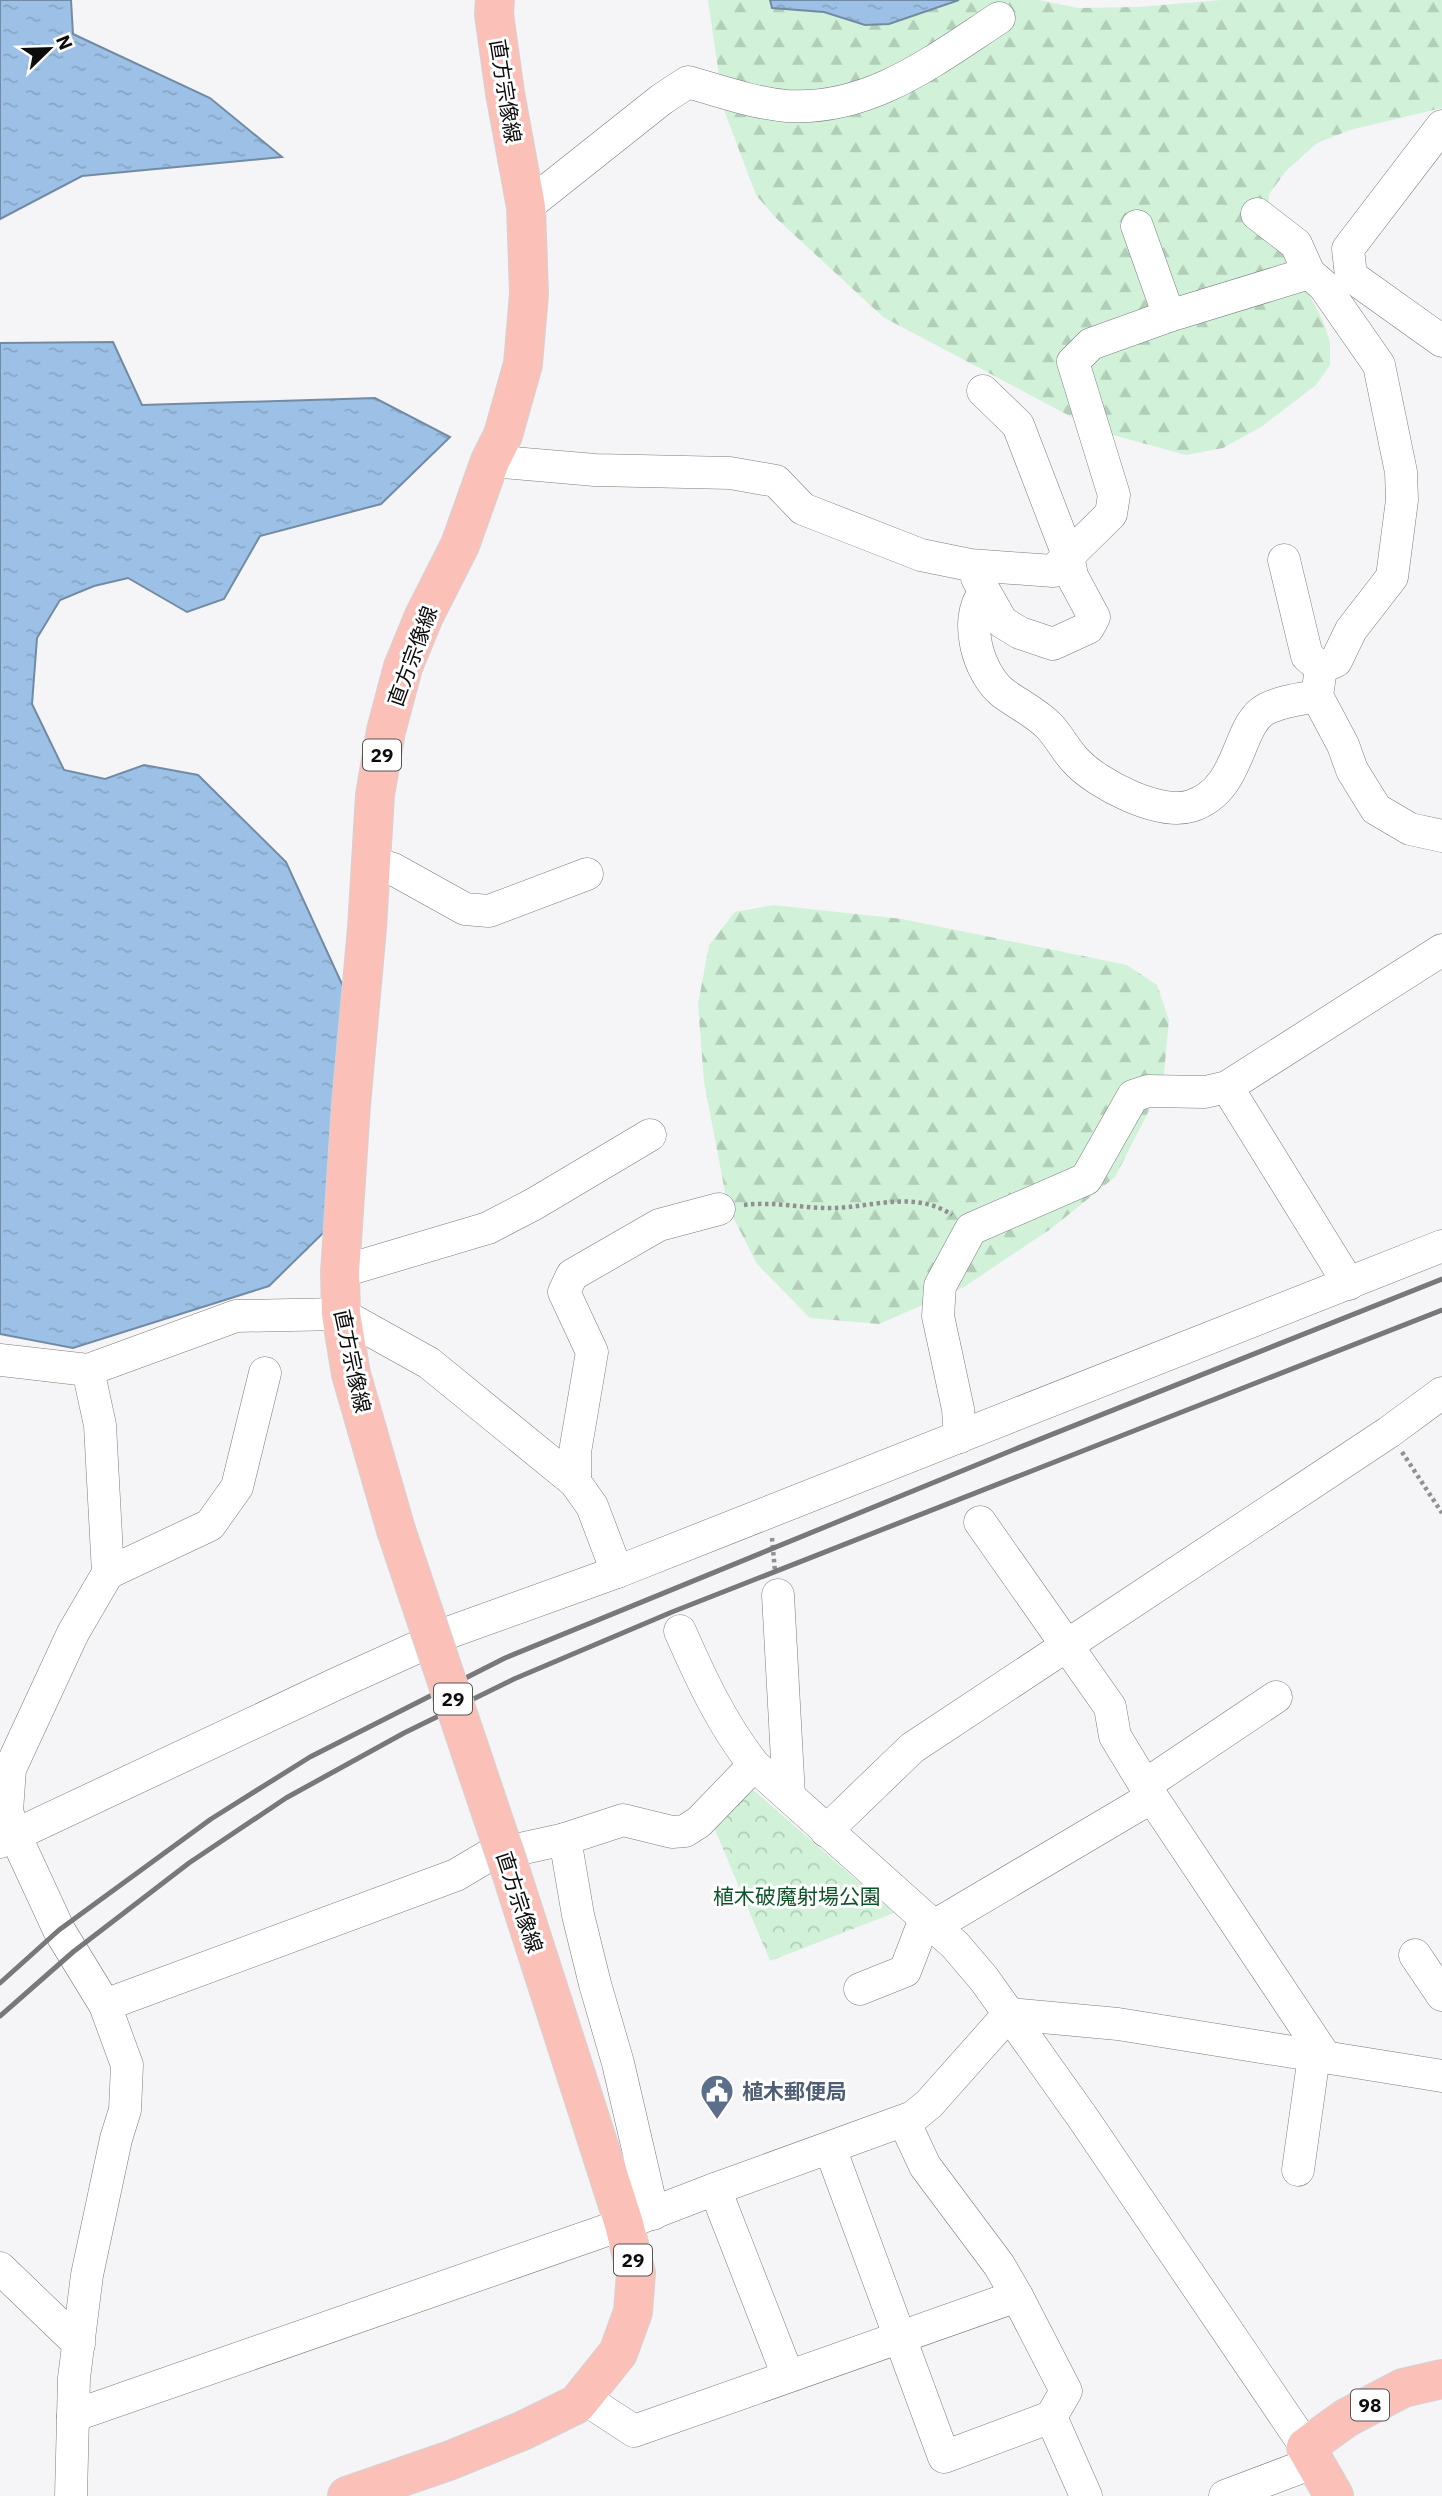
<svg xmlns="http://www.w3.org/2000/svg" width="1442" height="2496" viewBox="0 0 1442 2496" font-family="'IBM Plex Sans','Noto Sans JP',sans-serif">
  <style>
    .forest { fill: url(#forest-firs) }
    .park { fill: url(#park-crowns) }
    .water { fill: url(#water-ripples); stroke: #728ba5; stroke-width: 2 }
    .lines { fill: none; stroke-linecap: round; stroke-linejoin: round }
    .minor-casing { stroke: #7c7c7e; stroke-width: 33 }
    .major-casing { stroke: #d3d3d3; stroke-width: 40 }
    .path { stroke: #909091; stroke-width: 4.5; stroke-dasharray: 3.5 3.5; stroke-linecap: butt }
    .minor { stroke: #fff; stroke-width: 32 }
    .major { stroke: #fbc1b9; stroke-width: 38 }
    .rail { stroke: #78787a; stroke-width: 5 }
    .major-bridge-casing { stroke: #d3d3d3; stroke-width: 40; stroke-linecap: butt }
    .major-bridge { stroke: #fbc1b9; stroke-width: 38 }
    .labels { text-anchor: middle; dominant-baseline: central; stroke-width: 6; stroke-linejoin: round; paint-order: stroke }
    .shield { fill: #fff; stroke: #555556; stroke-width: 2 }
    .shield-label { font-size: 19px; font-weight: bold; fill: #0c0c0d }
    .street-label { font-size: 21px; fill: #0c0c0d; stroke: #fff }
    .park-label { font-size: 21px; fill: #0d5329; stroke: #fff }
    .service-label { font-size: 21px; font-weight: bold; fill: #4e5e75; stroke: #fff; text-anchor: start }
  </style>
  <defs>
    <pattern id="forest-firs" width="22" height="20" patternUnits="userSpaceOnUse" patternTransform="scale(1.75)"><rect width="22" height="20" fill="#d1f2d8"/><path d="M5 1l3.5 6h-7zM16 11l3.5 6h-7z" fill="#b2ceb8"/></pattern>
    <pattern id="park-crowns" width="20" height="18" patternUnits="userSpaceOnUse" patternTransform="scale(1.75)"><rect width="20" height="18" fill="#d1f2d8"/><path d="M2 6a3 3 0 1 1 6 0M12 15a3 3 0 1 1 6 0" fill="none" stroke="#b2ceb8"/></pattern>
    <pattern id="water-ripples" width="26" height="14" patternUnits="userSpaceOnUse" patternTransform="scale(1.75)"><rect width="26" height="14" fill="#9dc1e6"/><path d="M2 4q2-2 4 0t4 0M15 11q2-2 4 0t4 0" fill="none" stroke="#86a5c4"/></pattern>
  </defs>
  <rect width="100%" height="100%" fill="#f5f5f7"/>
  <!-- forest -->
  <g class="forest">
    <polygon points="708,0 1038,0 1079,8 1138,7 1221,0 1442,0 1442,108 1350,130 1317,143 1286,171 1269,194 1268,216 1324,323 1330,342 1330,365 1316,385 1261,427 1223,448 1186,455 1098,431 883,317 776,218 756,195 724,110"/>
    <polygon points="773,905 902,919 1127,965 1157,985 1169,1020 1163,1083 1115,1177 1052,1228 964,1287 879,1324 810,1318 757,1264 728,1207 704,1082 698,1004 709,945 735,912"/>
  </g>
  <!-- park -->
  <polygon class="park" points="750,1787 894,1913 770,1961 713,1825"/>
  <!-- water -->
  <g class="water">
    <polygon points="0,0 71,0 73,34 210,98 282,157 82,176 0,219"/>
    <polygon points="770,0 959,0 889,24 865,25 824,12 772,8"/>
    <polygon points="113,342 142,405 375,398 450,437 381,504 260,536 224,599 187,612 128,578 94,586 60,600 37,638 32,704 64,770 105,779 144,765 198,775 286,862 352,1006 324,1232 269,1286 73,1348 0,1334 0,343"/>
  </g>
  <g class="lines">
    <defs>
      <g id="minor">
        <polyline points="1442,126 1348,249 1351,276 1442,341"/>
        <path d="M526 207 662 99 688 82C720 91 753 103 787 106 870 111 933 61 999 18"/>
        <polyline points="1257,214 1296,244 1309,273"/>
        <polyline points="1137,226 1169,316"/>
        <polyline points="490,461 595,470 730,473 776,481 803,509 921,555 970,565 1053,571 1111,514 1114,495 1073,362 1091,344 1169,316 1309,273 1324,286 1379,365 1401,472 1402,500 1392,577 1351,630 1336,661 1321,668 1317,696 1343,745 1352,770 1376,809 1410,829 1442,836"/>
        <polyline points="1284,560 1307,656 1321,668"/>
        <polyline points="977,578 1002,622 1020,633 1053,644 1088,628 1094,617 1072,576 1068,555 1018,425 983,391"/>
        <path d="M984 593C963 620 978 673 1003 693 1019 705 1037 713 1050 727 1060 738 1066 751 1076 761 1097 784 1159 816 1191 806 1242 790 1236 725 1266 709 1282 701 1300 699 1317 696"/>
        <polyline points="371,862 393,869 465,909 489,911 587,874"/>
        <polyline points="1227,1087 1349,1284"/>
        <polyline points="340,1272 488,1228 534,1204 650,1135"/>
        <polyline points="0,1360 88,1370 236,1316 341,1314 429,1363 575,1482 592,1506 617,1572"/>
        <polyline points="960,1437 958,1409 938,1316 940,1286 971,1229 1086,1179 1133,1096 1148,1091 1205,1092 1227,1087 1442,950"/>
        <polyline points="575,1482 575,1452 592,1352 564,1292 572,1275 659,1225 719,1209"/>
        <polyline points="980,1522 1110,1707 1115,1736 1152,1797"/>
        <polyline points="108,1573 210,1525 237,1487 265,1373"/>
        <polyline points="778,1595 789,1796"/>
        <path d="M680 1631C701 1679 722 1724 754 1765L955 1945 984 1979 1083 2118 1306 2447"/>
        <polyline points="1145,1785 1276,1697"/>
        <polyline points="826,1831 912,1748 1389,1432 1442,1393"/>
        <polyline points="565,1839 578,1915 595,1984 618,2063 653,2214"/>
        <polyline points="0,1842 336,1684 453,1631 617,1572 1442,1246"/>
        <polyline points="934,1926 1152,1797 1326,2058"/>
        <polyline points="1415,1955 1442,1995"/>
        <polyline points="860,1989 905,1971 925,1919"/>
        <polyline points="105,2005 456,1875 488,1856 565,1839 623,1820 672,1832 685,1831 699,1822 754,1765"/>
        <polyline points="904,2121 925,2166 999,2265 1017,2296"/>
        <polyline points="830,2148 944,2457 1051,2417"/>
        <polyline points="1298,2170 1314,2056"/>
        <polyline points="715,2189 788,2376"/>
        <polyline points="0,2268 79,2344"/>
        <polyline points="582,2397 634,2431 1017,2296 1066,2391 1051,2417 1086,2496"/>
        <polyline points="73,2416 624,2224 715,2189 913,2117 929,2104 1009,2014 1118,2024 1442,2076"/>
        <polyline points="71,2496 74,2378 87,2275 116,2139 125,2110 127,2065 105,2005 59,1930 15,1835 7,1811 10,1769 73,1633 108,1573 100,1425 88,1370"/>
        <polyline points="1225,2496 1315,2462"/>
      </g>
      <g id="major">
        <polyline points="396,1530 351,1374 341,1314 340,1272 351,1105 367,928 375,795 386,731 403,667 424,616 460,545 490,461 503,435 523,364 529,294 526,207 505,93 494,14 495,0"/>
        <polyline points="347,2496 451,2460 522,2431 577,2404 618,2353 633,2312 636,2273 624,2224 510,1869"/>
        <polyline points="1334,2496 1306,2447 1346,2418 1403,2388 1442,2379"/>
      </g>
    </defs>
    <!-- minor casing -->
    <use href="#minor" class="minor-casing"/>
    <!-- major casing -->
    <use href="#major" class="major-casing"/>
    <!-- path -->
    <g class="path">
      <path d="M744 1205C774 1201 805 1209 836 1208 875 1206 917 1191 952 1215"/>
      <polyline points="1402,1452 1442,1513"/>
      <polyline points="772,1538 775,1571"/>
    </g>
    <!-- minor -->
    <use href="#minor" class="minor"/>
    <!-- major -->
    <use href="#major" class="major"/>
    <!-- rail -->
    <g class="rail">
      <polyline points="0,1983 59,1930 211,1819 310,1757 505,1658 1013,1450 1442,1279"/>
      <polyline points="0,2016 73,1952 189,1863 286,1798 404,1733 514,1679 672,1612 1442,1310"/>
    </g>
    <defs>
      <polyline id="major-bridge" points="396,1530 510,1869"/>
    </defs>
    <!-- major-bridge casing -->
    <use href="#major-bridge" class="major-bridge-casing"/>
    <!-- major-bridge -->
    <use href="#major-bridge" class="major-bridge"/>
  </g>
  <!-- icons -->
  <defs>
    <symbol id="civic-pin" viewBox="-11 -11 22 30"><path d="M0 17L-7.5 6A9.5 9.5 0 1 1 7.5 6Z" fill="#5c6f8a" stroke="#fff"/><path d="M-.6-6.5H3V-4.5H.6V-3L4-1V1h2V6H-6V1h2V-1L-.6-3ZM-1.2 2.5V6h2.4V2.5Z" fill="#fff"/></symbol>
  </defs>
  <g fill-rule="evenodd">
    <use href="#civic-pin" x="698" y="2072" width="38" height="52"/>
  </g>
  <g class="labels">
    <!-- shield labels -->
    <g class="shield">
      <rect x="363" y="739.5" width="38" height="31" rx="5"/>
      <rect x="434" y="1683.5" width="38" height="31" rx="5"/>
      <rect x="614" y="2244.5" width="38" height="31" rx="5"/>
      <rect x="1351" y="2389.5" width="38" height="31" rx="5"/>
    </g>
    <g class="shield-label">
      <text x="382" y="755">29</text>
      <text x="453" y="1699">29</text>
      <text x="633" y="2260">29</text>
      <text x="1370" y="2405">98</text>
    </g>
    <!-- street labels -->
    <g class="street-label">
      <text transform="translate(506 91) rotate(81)">直方宗像線</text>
      <text transform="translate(412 656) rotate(-70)">直方宗像線</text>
      <text transform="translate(353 1361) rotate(78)">直方宗像線</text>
      <text transform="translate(520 1902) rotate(72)">直方宗像線</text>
    </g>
    <!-- park labels -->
    <g class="park-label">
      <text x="797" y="1896">植木破魔射場公園</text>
    </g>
    <!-- service labels -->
    <g class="service-label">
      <text x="742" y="2091">植木郵便局</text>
    </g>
  </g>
  <!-- north arrow -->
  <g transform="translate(49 49) rotate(67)" stroke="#ffffff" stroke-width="5" paint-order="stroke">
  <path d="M0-5L12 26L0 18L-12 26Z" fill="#0c0c0d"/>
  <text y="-10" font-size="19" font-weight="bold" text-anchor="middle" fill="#0c0c0d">N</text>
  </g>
</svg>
